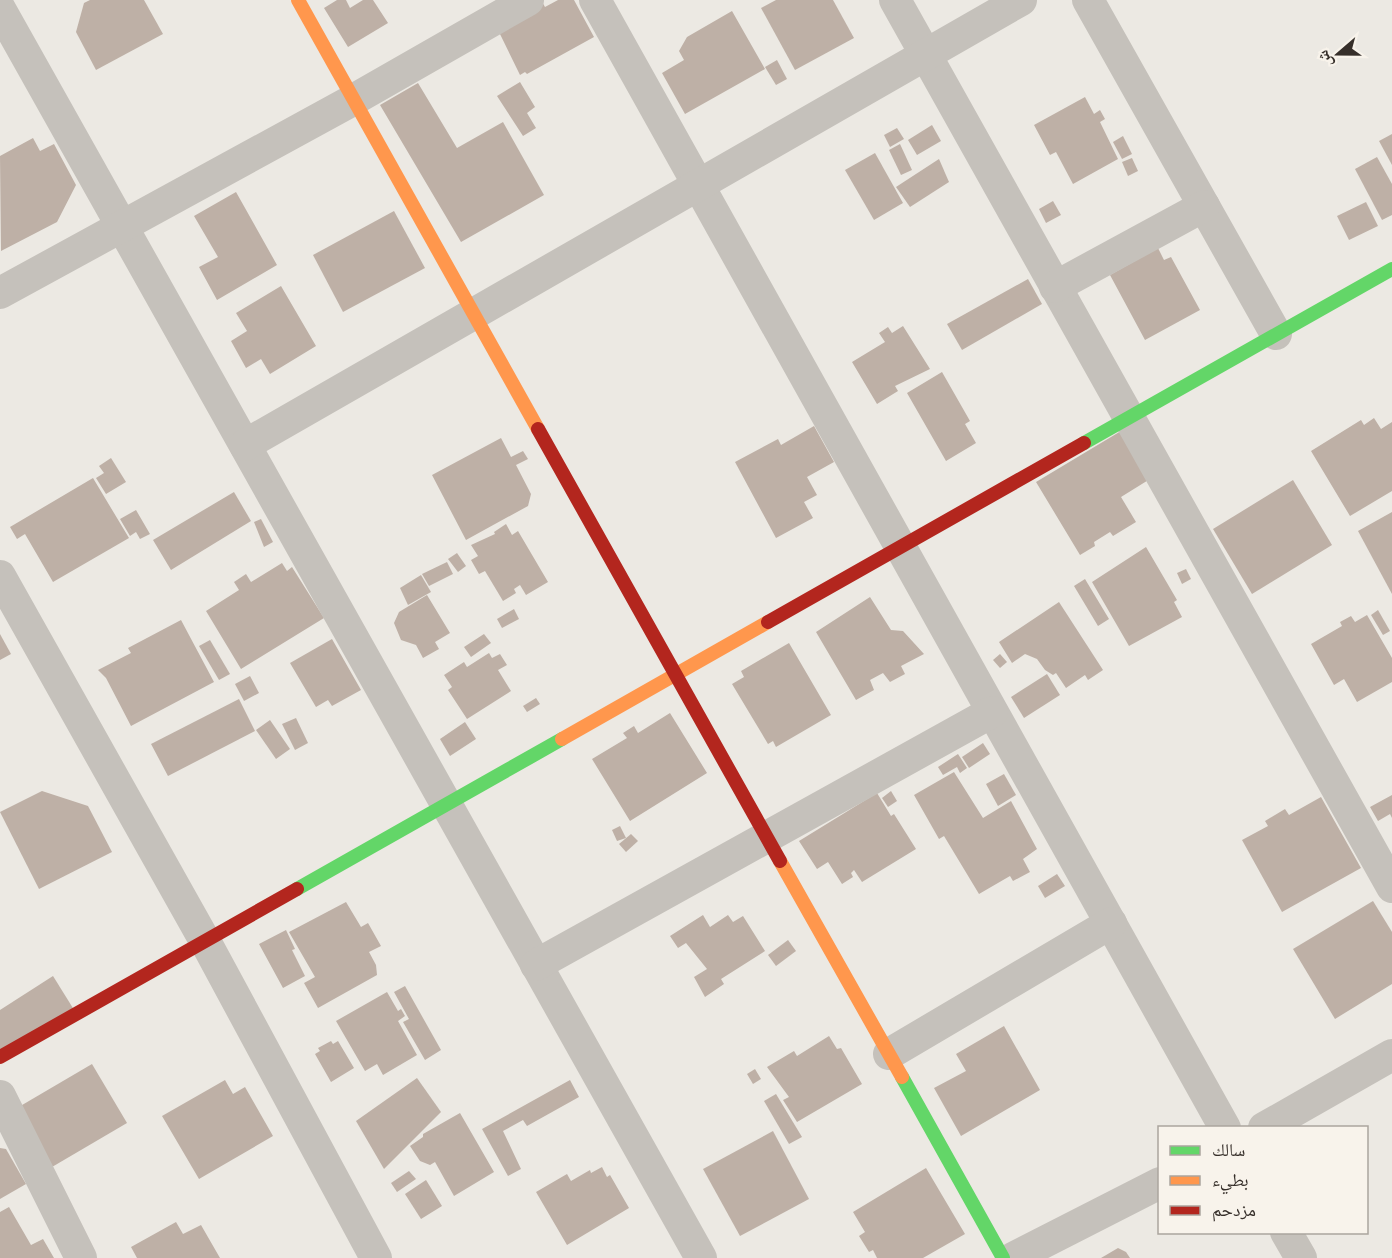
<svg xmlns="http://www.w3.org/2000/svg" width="1392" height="1258" viewBox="0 0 1392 1258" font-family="Ubuntu,'Noto Naskh Arabic',sans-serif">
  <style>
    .building { fill: #beb0a6 }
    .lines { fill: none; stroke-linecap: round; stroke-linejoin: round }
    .street { stroke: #c5c1bb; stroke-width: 32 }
    .fast { stroke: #63d668; stroke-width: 14 }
    .slow { stroke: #ff974d; stroke-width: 14 }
    .jam { stroke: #b3261e; stroke-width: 14 }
  </style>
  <rect width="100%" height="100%" fill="#ece9e3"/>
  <!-- building -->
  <g class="building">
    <polygon points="90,0 144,0 163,34 96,70 76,32 84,3"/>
    <polygon points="337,0 346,0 350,8 363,0 373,0 388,23 348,47 324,8"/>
    <polygon points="541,0 545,7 558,0 574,0 594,37 527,74 525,72 520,75 499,32"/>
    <polygon points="776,0 833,0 854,38 795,70 761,8"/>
    <polygon points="732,11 765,69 685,114 662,73 684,60 679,51 687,37"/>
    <polygon points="777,60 787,79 776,85 765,67"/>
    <polygon points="520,82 535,107 527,113 536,128 523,136 497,96"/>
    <polygon points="418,83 457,148 503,122 544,195 461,242 380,105"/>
    <polygon points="1085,97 1094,114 1100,110 1105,119 1100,122 1118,159 1073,184 1056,152 1050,155 1034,125"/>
    <polygon points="932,125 941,141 917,155 908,140"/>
    <polygon points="897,128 904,139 890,147 884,135"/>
    <polygon points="1392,134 1392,165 1379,141"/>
    <polygon points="1123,136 1132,154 1122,159 1113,142"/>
    <polygon points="33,138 40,151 54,144 76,185 57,222 1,251 0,156"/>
    <polygon points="900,144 912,170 901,175 889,150"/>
    <polygon points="875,153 903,203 874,220 845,170"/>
    <polygon points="1377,157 1392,184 1392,215 1382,220 1355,169"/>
    <polygon points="1132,158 1138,171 1128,176 1122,162"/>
    <polygon points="939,159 949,182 910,207 896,187"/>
    <polygon points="236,192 277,265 217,300 199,267 218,257 194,216"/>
    <polygon points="1053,201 1061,215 1046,223 1039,209"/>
    <polygon points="1366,202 1378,226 1349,240 1337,216"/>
    <polygon points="394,211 425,268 343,312 313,255"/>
    <polygon points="1158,248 1164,260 1171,257 1200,310 1145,340 1110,275"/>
    <polygon points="1028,279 1042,304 962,350 947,324"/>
    <polygon points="281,286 316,346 270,374 261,359 246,368 231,341 247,331 236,313"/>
    <polygon points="903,326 930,369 895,386 898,391 877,404 852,362 885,342 879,333 888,327 892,333"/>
    <polygon points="942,372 970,421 965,424 976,443 946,461 907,393"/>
    <polygon points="1374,418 1381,429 1392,422 1392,491 1350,516 1311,451 1361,420 1364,425"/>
    <polygon points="814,426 834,462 807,477 817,495 804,502 813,518 776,538 735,462 778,439 781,445"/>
    <polygon points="1121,431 1150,479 1121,497 1136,522 1113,536 1110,532 1094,542 1095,546 1080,555 1036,482"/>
    <polygon points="501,438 511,457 523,451 528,459 516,465 531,494 528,506 466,540 432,475"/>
    <polygon points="111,458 126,482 106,494 96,478 104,473 99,466"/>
    <polygon points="93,478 129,538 53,582 25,534 17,539 10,527"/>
    <polygon points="1293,480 1332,545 1252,594 1213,529"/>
    <polygon points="234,492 251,521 171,570 153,540"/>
    <polygon points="136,510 150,534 140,539 136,532 130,536 120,519"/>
    <polygon points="1392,512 1392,594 1358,531"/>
    <polygon points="261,519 273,542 264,547 254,522"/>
    <polygon points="506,524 512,535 518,531 548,582 526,595 520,585 514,589 516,593 503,601 485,571 479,574 471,560 478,556 471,545 495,534 494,532"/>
    <polygon points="1146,547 1177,600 1174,602 1182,617 1129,646 1092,582"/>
    <polygon points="457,553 466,566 458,572 448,559"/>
    <polygon points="447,562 453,574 429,586 422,574"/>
    <polygon points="282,563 287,571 292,567 324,618 241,669 206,611 239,590 234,582 246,574 251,582"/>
    <polygon points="1186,569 1191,579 1182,584 1177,573"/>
    <polygon points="421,575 431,592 408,605 400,588"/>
    <polygon points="1085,579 1109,619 1098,626 1074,586"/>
    <polygon points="427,595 450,633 435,642 439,649 423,658 416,645 401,640 394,623 399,612"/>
    <polygon points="870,597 891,630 903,631 924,654 901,666 905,674 890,682 883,673 870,680 874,690 856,700 816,632"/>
    <polygon points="1059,602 1103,670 1088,680 1085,675 1066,688 1056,673 1053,675 1045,670 1037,659 1025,654 1012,663 999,642"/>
    <polygon points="514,609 519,619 502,628 497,619"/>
    <polygon points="1378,610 1390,631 1383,635 1371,615"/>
    <polygon points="1367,615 1392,658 1392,682 1357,702 1344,679 1334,685 1311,644 1342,626 1340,622 1351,616 1355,622"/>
    <polygon points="181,620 214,682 131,726 106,678 98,670 131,653 128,648"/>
    <polygon points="0,634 11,654 0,660"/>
    <polygon points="484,634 491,643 471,657 464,647"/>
    <polygon points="332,639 361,690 332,706 328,700 316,707 290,663"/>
    <polygon points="210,640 230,674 219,680 199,646"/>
    <polygon points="789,643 831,715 776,747 773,741 768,744 732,684 744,677 741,671"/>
    <polygon points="489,653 492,658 500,654 507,665 498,670 511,691 467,719 448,690 452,687 444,675 464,662 467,667"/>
    <polygon points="1000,654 1007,662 1000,668 993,660"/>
    <polygon points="1047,674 1060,695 1024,718 1011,697"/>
    <polygon points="250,676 259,693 244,701 235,684"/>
    <polygon points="536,698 540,704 527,712 523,706"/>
    <polygon points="239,699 255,731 168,776 151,744"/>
    <polygon points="670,713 707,773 630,821 592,759 627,738 623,733 634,726 638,733"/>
    <polygon points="296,718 308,743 295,750 282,724"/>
    <polygon points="270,720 290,749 276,759 256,730"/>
    <polygon points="465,722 476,739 450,756 440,739"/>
    <polygon points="983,743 990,754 969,768 962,757"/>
    <polygon points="958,754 967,768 960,773 957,767 943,775 938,767"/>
    <polygon points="954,772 983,818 1011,801 1037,849 1023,859 1030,872 1013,881 1010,876 979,894 944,836 939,839 914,795"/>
    <polygon points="1004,774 1016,795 998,806 986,784"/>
    <polygon points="42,791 88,806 112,852 39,889 0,812"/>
    <polygon points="891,791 897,801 888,807 882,798"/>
    <polygon points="877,793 891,816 894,814 916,849 862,882 854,870 851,873 853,877 842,884 828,862 817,869 799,841"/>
    <polygon points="1392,795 1392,818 1390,814 1378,821 1370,807"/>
    <polygon points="1321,797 1361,868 1282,912 1242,840 1268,826 1265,821 1285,809 1289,815"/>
    <polygon points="620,826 626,838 617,841 612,830"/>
    <polygon points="631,834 638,841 626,852 619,844"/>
    <polygon points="1057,874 1065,886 1045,898 1038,886"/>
    <polygon points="1373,901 1392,932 1392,984 1335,1019 1293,949"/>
    <polygon points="346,902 361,927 368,923 381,946 369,952 376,965 377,975 318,1008 304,983 315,977 289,932"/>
    <polygon points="703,915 710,927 728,915 733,922 743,916 765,951 721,979 724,984 705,997 694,977 707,969 686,943 678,948 670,936"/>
    <polygon points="286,930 295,949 292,950 305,976 283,988 259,944"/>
    <polygon points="788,940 796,951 776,966 768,955"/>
    <polygon points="53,976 76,1013 0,1052 0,1010"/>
    <polygon points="405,986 441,1050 425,1060 403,1022 409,1019 394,992"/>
    <polygon points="387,992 398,1011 401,1009 405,1016 398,1021 417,1055 383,1075 377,1064 365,1071 336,1021"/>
    <polygon points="1004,1026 1040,1090 961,1136 934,1088 966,1071 956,1054"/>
    <polygon points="829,1036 837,1049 841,1048 862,1084 797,1122 783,1100 789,1097 767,1067 794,1051 797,1056"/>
    <polygon points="331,1041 333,1044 338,1041 354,1068 331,1082 315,1054 320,1051 318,1048"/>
    <polygon points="92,1064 127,1123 52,1167 17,1108"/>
    <polygon points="755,1069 761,1079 753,1084 747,1074"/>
    <polygon points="417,1078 441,1112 384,1169 356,1121"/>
    <polygon points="225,1080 233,1094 245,1087 273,1136 199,1179 162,1116"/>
    <polygon points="570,1080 579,1097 527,1126 523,1120 503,1131 521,1169 508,1176 482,1129"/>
    <polygon points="776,1094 802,1137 789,1144 764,1101"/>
    <polygon points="460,1113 494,1172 454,1196 435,1162 430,1165 420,1161 410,1146 423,1137 423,1134"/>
    <polygon points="773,1131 809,1199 740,1236 703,1169"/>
    <polygon points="0,1148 6,1149 26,1184 0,1199"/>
    <polygon points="602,1167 607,1177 610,1175 629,1208 567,1245 536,1192 567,1174 571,1181 590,1170 591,1173"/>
    <polygon points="926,1168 965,1234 923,1258 877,1258 873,1250 869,1252 859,1236 865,1232 853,1212"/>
    <polygon points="409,1171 416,1179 397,1192 391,1183"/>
    <polygon points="426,1180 442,1206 421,1219 405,1194"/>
    <polygon points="9,1207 31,1245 43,1239 54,1258 0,1258 0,1212"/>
    <polygon points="176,1222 183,1234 201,1225 220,1258 137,1258 131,1247"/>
    <polygon points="1118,1248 1126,1252 1130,1258 1101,1258"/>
  </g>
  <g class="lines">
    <!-- street -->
    <g class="street">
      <polyline points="595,0 1225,1128"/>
      <polyline points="895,0 1392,887"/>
      <polyline points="1088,0 1276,334"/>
      <polyline points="0,9 701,1258"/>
      <polyline points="1055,287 1204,206"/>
      <polyline points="0,293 353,100 528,0"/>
      <polyline points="245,445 1021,0"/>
      <polyline points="0,576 205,941 376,1258"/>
      <polyline points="536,965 992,712"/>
      <polyline points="889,1054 1111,923"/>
      <polyline points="0,1096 81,1258"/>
      <polyline points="1264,1128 1392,1055"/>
      <polyline points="1286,1232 1301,1258"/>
      <polyline points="1013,1258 1160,1183"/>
    </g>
    <!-- fast -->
    <g class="fast">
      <polyline points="1084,443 1392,269"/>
      <polyline points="297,889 562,739"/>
      <polyline points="902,1077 1003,1258"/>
    </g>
    <!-- slow -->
    <g class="slow">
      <polyline points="298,0 538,429"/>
      <polyline points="562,739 768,622"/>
      <polyline points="780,861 902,1077"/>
    </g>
    <!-- jam -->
    <g class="jam">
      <polyline points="538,429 780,861"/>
      <polyline points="768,622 1084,443"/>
      <polyline points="0,1057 297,889"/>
    </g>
  </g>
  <!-- legend -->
  <rect x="1158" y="1126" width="210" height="108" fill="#f8f3eb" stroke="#aaa59e" stroke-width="1.5"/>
  <rect x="1170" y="1146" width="30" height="9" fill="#63d668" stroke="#aaa59e" stroke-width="1.5"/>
  <text x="1212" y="1156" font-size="18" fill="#362f2a">سالك</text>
  <rect x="1170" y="1176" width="30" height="9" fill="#ff974d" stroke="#aaa59e" stroke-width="1.5"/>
  <text x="1212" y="1186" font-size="18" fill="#362f2a">بطيء</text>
  <rect x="1170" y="1206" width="30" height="9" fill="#b3261e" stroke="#aaa59e" stroke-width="1.5"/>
  <text x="1212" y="1216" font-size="18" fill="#362f2a">مزدحم</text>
  <!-- north arrow -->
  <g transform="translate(1338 54) rotate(250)" stroke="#f8f3eb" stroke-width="4.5" paint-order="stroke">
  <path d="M0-4.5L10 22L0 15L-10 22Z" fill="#362f2a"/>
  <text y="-9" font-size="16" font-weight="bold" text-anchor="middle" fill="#362f2a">ش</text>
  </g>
</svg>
